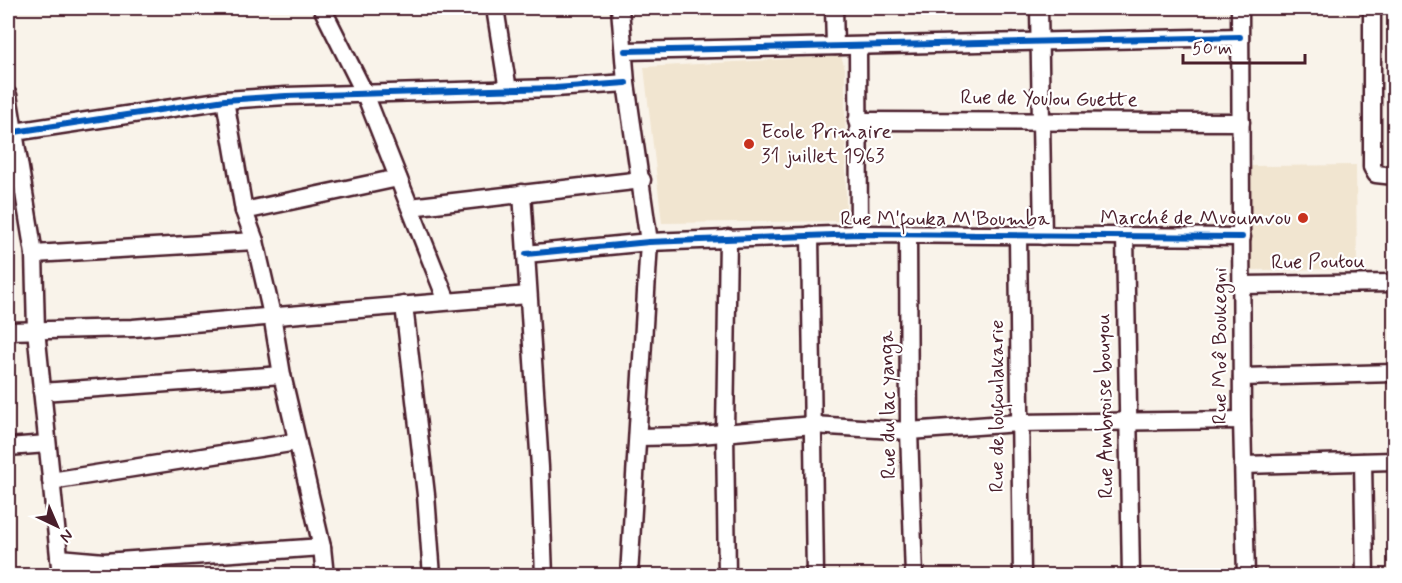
<svg xmlns="http://www.w3.org/2000/svg" width="1402" height="583" viewBox="0 0 1402 583" font-family="Mynerve,sans-serif">
  <style>
    .built { fill: #f1e5d0 }
    .lines { fill: none; stroke-linecap: round; stroke-linejoin: round }
    .street-casing { stroke: #4a1f2b; stroke-width: 21 }
    .street { stroke: #fff; stroke-width: 16 }
    .cycleway-casing { stroke: #fff; stroke-width: 10 }
    .cycleway { stroke: #0057b8; stroke-width: 6 }
    .poi-dot { fill: #c8321e; stroke: #fff; stroke-width: 2 }
    .labels { text-anchor: middle; dominant-baseline: central; stroke-width: 4.5; stroke-linejoin: round; paint-order: stroke }
    .street-label { font-size: 21px; fill: #4a1f2b; stroke: #fff }
    .poi-label { font-size: 21px; fill: #4a1f2b; stroke: #fff; text-anchor: start }
  </style>
  <rect width="100%" height="100%" fill="#f9f3ea"/>
  <filter id="ink" filterUnits="userSpaceOnUse"><feTurbulence type="fractalNoise" baseFrequency=".0167" numOctaves="2"/><feDisplacementMap in="SourceGraphic" scale="12" xChannelSelector="R" yChannelSelector="G"/><feConvolveMatrix kernelMatrix="1 2 1 2 8 2 1 2 1" color-interpolation-filters="sRGB"/></filter>
  <g filter="url(#ink)">
    <!-- built -->
    <g class="built">
      <polygon points="841,56 845,68 846,221 662,223 644,67"/>
      <polygon points="1356,165 1357,269 1247,270 1250,166"/>
    </g>
    <g class="lines">
      <defs>
        <g id="street">
          <polyline points="322,8 365,94 447,301"/>
          <polyline points="495,8 508,90"/>
          <polyline points="620,8 626,83 649,242 629,576"/>
          <polyline points="834,8 835,46"/>
          <polyline points="1039,8 1043,236"/>
          <polyline points="1240,8 1242,420 1246,576"/>
          <polyline points="1372,8 1372,167 1376,174 1394,176"/>
          <polyline points="858,47 859,234"/>
          <polyline points="625,51 1240,37"/>
          <polyline points="8,95 34,254 36,330 61,576"/>
          <polyline points="225,100 244,211 255,241 272,315 282,375 322,547 325,576"/>
          <polyline points="857,121 1241,122"/>
          <polyline points="8,133 225,100 286,96 555,88 626,83"/>
          <polyline points="522,193 540,467 544,576"/>
          <polyline points="410,207 642,180"/>
          <polyline points="244,211 398,178"/>
          <polyline points="908,234 909,431 914,576"/>
          <polyline points="810,235 815,576"/>
          <polyline points="1018,236 1022,576"/>
          <polyline points="1125,236 1131,576"/>
          <polyline points="34,254 255,241"/>
          <polyline points="526,254 649,242 859,234 1242,237"/>
          <polyline points="1242,285 1394,283"/>
          <polyline points="404,305 426,495 432,576"/>
          <polyline points="8,331 133,328 528,295"/>
          <polyline points="1242,377 1394,373"/>
          <polyline points="42,392 282,375"/>
          <polyline points="638,437 689,436 813,425 909,431 1018,423 1242,420"/>
          <polyline points="8,447 47,444"/>
          <polyline points="1363,462 1365,576"/>
          <polyline points="1243,465 1394,461"/>
          <polyline points="51,481 297,442"/>
          <polyline points="59,558 104,562 322,547"/>
          <polyline points="727,576 725,432 728,238"/>
        </g>
      </defs>
      <!-- street casing -->
      <use href="#street" class="street-casing"/>
      <!-- street -->
      <use href="#street" class="street"/>
      <defs>
        <g id="cycleway">
          <polyline points="625,51 1240,37"/>
          <polyline points="8,133 225,100 286,96 555,88 626,83"/>
          <polyline points="526,254 649,242 859,234 1242,237"/>
        </g>
      </defs>
      <!-- cycleway casing -->
      <use href="#cycleway" class="cycleway-casing"/>
      <!-- cycleway -->
      <use href="#cycleway" class="cycleway"/>
    </g>
  </g>
  <!-- markers -->
  <g class="poi-dot">
    <circle cx="749" cy="144" r="6"/>
    <circle cx="1303" cy="218" r="6"/>
  </g>
  <g class="labels">
    <!-- street labels -->
    <g class="street-label">
      <text transform="translate(1049 99) rotate(1)">Rue de Youlou Guette</text>
      <text x="945" y="219">Rue M'fouka M'Boumba</text>
      <text transform="translate(1318 262) rotate(-1)">Rue Poutou</text>
      <text transform="translate(1220 346) rotate(-90)">Rue Moê Boukegni</text>
      <text transform="translate(888 405) rotate(-91)">Rue du lac yanga</text>
      <text transform="translate(997 406) rotate(-90)">Rue de loufoulakarie</text>
      <text transform="translate(1105 406) rotate(-91)">Rue Ambroise bouyou</text>
    </g>
    <!-- poi labels -->
    <g class="poi-label">
      <text x="761" y="132">Ecole Primaire<tspan x="761" dy="24">31 juillet 1963</tspan></text>
      <text x="1291" y="218" text-anchor="end">Marché de Mvoumvou</text>
    </g>
  </g>
  <!-- margin -->
  <rect width="1402" height="583" fill="none" stroke="#fff" stroke-width="30"/>
  <rect x="15" y="15" width="1372" height="553" fill="none" stroke="#4a1f2b" stroke-width="2" filter="url(#ink)"/>
  <!-- north arrow -->
  <g transform="translate(57 526) rotate(136)" stroke="#ffffff" stroke-width="4.5" paint-order="stroke">
  <path d="M0-4.5L10 22L0 15L-10 22Z" fill="#4a1f2b"/>
  <text y="-9" font-size="16" font-weight="bold" text-anchor="middle" fill="#4a1f2b">N</text>
  </g>
  <!-- scale -->
  <path d="M1183 54v9h122v-9" fill="none" stroke="#4a1f2b" stroke-width="3"/>
  <text x="1192" y="54" font-size="18" fill="#4a1f2b" stroke="#ffffff" stroke-width="4.5" paint-order="stroke">50 m</text>
</svg>
